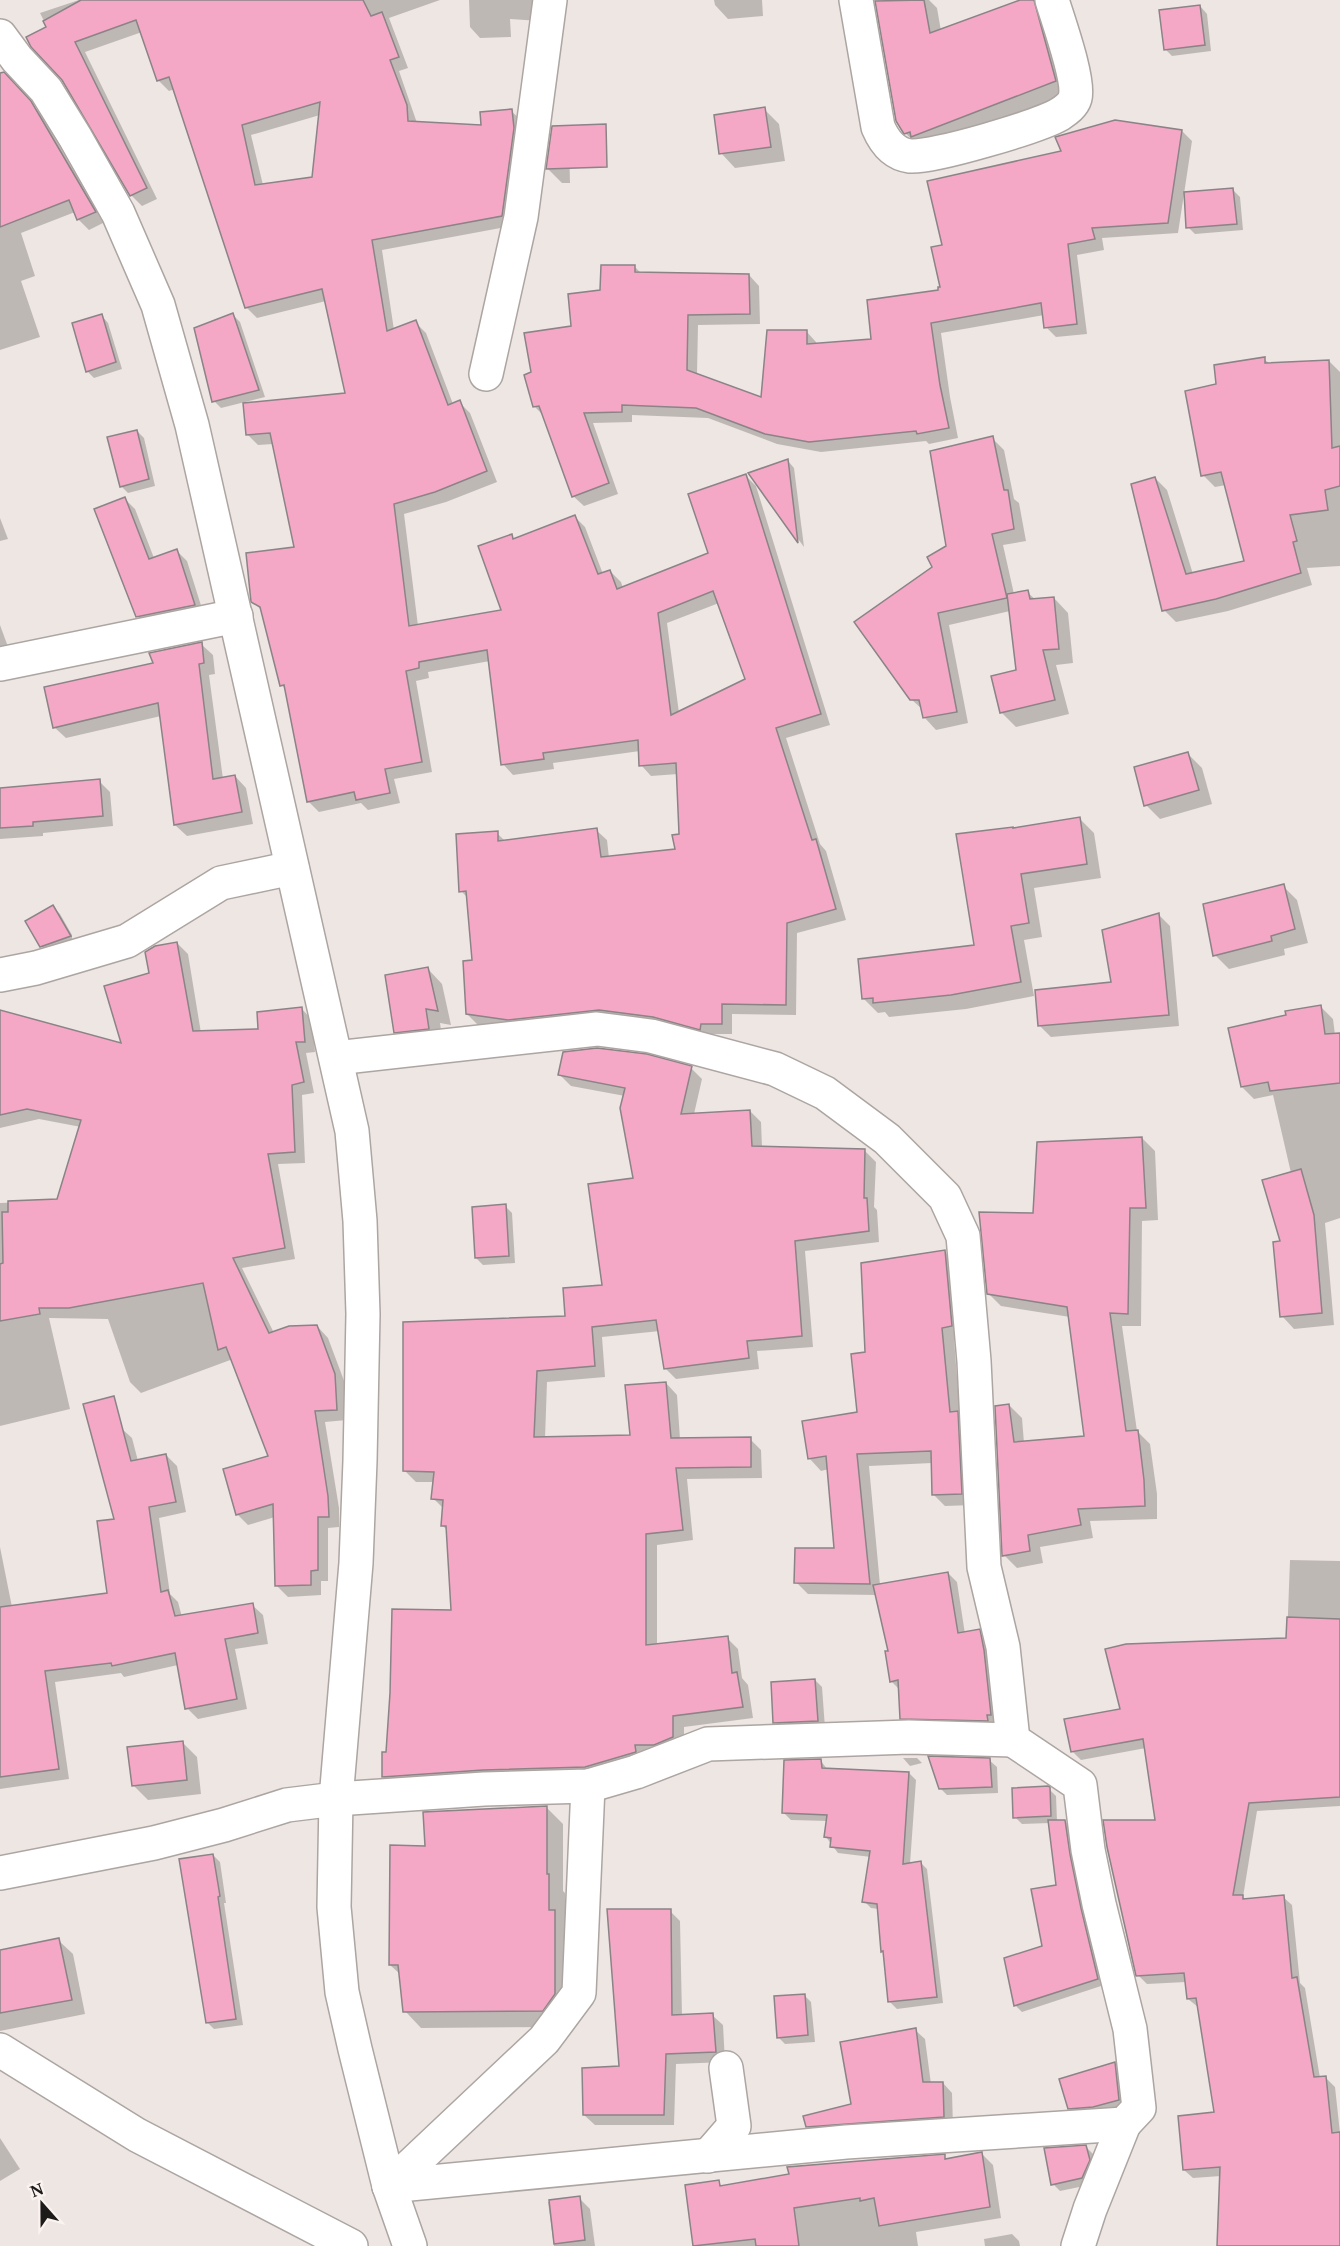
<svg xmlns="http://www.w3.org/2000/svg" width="1340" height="2246" viewBox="0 0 1340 2246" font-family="'Noto Serif',serif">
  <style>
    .shadow { fill: #0003; fill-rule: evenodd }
    .building { fill: #f4a8c5; stroke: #8b8386; stroke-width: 1.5; fill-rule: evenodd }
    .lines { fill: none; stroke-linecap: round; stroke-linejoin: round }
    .minor-casing { stroke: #aca5a2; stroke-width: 36 }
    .minor { stroke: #fff; stroke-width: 33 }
  </style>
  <rect width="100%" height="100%" fill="#eee6e3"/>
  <!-- shadow -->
  <g class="shadow">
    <path d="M79 0H440L389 18 408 68 399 71 417 123 483 126 511 111 522 121 512 226 382 250 394 330 415 322 426 333 453 404 459 402 470 413 497 482 446 502 404 514 418 626 503 611 511 536 515 540 575 517 585 527 603 574 610 571 621 582 623 588 710 553 746 476 756 486 830 725 786 738 820 844 826 851 846 920 797 933 796 1015 732 1014V1034H711L710 1039 520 1030 478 1025 467 1014 474 961 468 898 461 891 497 833 506 842 596 830 607 840 609 858 677 850 681 835 678 774 651 776 641 765 640 751 553 763 554 769 513 775 503 764 490 661 428 672 429 678 416 681 432 772 394 779 400 803 368 810 361 803 319 812 308 801 286 690 282 685 262 611 253 601 296 548 273 444 258 445 247 434 346 394 326 301 257 318 246 307 175 89 169 91 158 80 142 32 85 52 157 199 142 206 131 195 40 13ZM320 115 313 178 263 185 251 135ZM719 603 747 679 679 713 667 623Z"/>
    <polygon points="469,0 547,0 540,21 510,19 511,37 480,38 470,27"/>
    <polygon points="714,0 762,0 763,16 728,19 715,5"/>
    <polygon points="887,0 929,0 937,8 941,31 1024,0 1037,0 1069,95 926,150 920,147 905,133 877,2"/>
    <polygon points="1200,6 1207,14 1211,51 1172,56 1165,49"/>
    <polygon points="0,75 14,85 41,114 105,222 89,230 78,219 75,212 21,233 35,276 21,281 40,337 0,350"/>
    <polygon points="764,109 779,124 785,161 735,168 721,153"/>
    <polygon points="1182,131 1192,141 1184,194 1233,190 1240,197 1243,230 1195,234 1188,227 1184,194 1178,233 1102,238 1104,250 1077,255 1087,334 1056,337 1046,327 1044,315 941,333 950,397 958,438 929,444 926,441 821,452 777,444 708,418 632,415 632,422 593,423 618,494 584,506 573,496 545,417 535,407 533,373 602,291 634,266 641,273 749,275 759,286 760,324 698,325 697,375 762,399 806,331 816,342 817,345 872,340 940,292 942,288 943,246"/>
    <polygon points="569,142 570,183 562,183 548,169"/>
    <polygon points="101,315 108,323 122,369 94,378 87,371"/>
    <polygon points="233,315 240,322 265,397 221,408 214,401"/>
    <polygon points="1264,359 1270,364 1329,361 1340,372 1340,566 1307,568 1312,585 1228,611 1176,622 1164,610 1155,478 1167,490 1193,574 1246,562 1226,485 1215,487 1203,475 1218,386"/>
    <polygon points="137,431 144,438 155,486 128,493 121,486"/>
    <polygon points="992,438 1004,450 1014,499 1019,503 1026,541 1003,545 1014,594 1027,592 1036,600 1054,598 1068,613 1073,663 1056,665 1069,714 1016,727 1001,712 1018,671 1010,611 949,625 968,723 936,730 924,717 923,710 911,699 934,567 948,547"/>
    <polygon points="788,461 794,468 804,547 750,474"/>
    <polygon points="125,499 135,509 154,558 177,551 187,561 204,615 147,627 137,616"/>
    <polygon points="0,518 8,539 0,541"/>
    <polygon points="0,625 11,655 0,659"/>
    <polygon points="201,644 213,655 215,674 209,675 223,779 235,776 246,788 253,824 187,836 175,825 161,716 66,738 54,727"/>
    <polygon points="1188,754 1202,768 1212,804 1160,819 1146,805"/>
    <polygon points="99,781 110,792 113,826 43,833 43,836 0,839 0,790"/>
    <polygon points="1080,819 1094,833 1101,878 1034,888 1042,937 1024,940 1034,996 966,1009 889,1017 885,1012 878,1013 864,999 975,946 1012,828"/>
    <polygon points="1283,886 1297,900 1308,943 1284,949 1285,955 1229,969 1215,955"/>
    <polygon points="53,907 60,914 72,935 72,946 48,953 41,946"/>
    <polygon points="1159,915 1170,926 1179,1026 1051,1037 1040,1026 1113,984"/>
    <polygon points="177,943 188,954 201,1033 260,1031 302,1009 312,1020 315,1052 306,1053 314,1093 302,1095 305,1163 278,1164 295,1259 242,1268 274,1333 317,1326 328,1338 346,1386 347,1420 325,1422 339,1508 339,1527 328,1528 328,1581 321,1581 321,1595 288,1597 277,1586 275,1517 248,1525 237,1514 270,1457 233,1359 141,1393 130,1382 108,1319 49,1318 70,1409 0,1426 0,1203 59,1201 81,1127 39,1119 0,1128 0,1018 123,1045 151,974"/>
    <polygon points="428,969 442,984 451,1025 440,1023 443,1043 410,1047 395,1032"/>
    <polygon points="1321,1007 1333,1019 1335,1035 1340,1034 1340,1218 1325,1223 1334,1325 1294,1329 1282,1316 1282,1242 1291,1173 1273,1095 1254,1099 1242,1087"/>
    <polygon points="691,1068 702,1079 694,1114 750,1111 761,1122 762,1147 864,1150 876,1162 874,1207 877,1210 879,1242 805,1251 813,1347 757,1351 759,1369 676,1379 665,1368 660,1331 602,1337 605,1377 547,1382 545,1439 631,1436 666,1383 677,1395 680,1439 750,1439 761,1450 762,1478 687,1479 693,1540 657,1545 657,1646 727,1638 738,1649 742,1678 748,1685 753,1718 684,1727 684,1748 646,1763 495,1781 394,1788 383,1777 388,1754 453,1611 448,1531 442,1525 444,1509 433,1498 434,1482 416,1482 405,1471 567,1317 603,1286 635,1180 625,1096 571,1086 560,1075"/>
    <polygon points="1142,1138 1155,1151 1158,1220 1142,1221 1141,1326 1122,1326 1137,1431 1150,1444 1157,1494 1157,1519 1090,1521 1093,1538 1040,1547 1043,1563 1017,1568 1004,1555 1009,1405 1022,1418 1024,1443 1086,1437 1070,1317 1001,1306 988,1293 1035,1214"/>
    <polygon points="505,1206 512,1213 515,1263 483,1265 476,1258"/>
    <polygon points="945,1252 957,1264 963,1338 954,1339 960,1415 973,1505 945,1506 933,1494 932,1463 869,1466 880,1585 948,1573 957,1582 965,1634 979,1631 988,1640 1000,1723 911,1727 901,1718 900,1690 891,1681 890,1652 877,1595 808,1594 796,1582 836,1550 829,1469 821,1471 810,1459 859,1413 867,1354"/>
    <polygon points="121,1428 132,1438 138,1461 166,1455 177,1466 186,1512 159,1518 170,1594 178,1602 182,1617 252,1605 263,1615 268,1644 235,1649 247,1709 198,1719 187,1708 178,1665 124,1677 121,1673 55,1682 69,1779 0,1789 0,1547 12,1607 109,1594"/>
    <polygon points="1290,1560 1340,1561 1340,1806 1257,1811 1243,1897 1246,1900 1283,1897 1292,1905 1300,1983 1305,1988 1320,2078 1326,2078 1335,2087 1340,2133 1340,2246 1222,2246 1221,2176 1193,2178 1184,2170 1216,2114 1198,2007 1188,1999 1186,1982 1147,1984 1138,1975 1157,1821 1146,1748 1081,1760 1072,1751 1122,1710 1287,1639"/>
    <polygon points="815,1680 822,1687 825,1728 782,1729 775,1722"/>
    <polygon points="183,1743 197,1757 201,1794 148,1800 133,1785"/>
    <polygon points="903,1758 917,1758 922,1763 910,1766"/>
    <polygon points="820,1760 828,1770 909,1773 916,1780 910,1864 920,1862 927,1869 943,2003 897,2009 890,2002 884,1953 882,1951 879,1909 871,1908 864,1901 871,1857 838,1853 826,1837 828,1821 791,1820 784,1813"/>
    <polygon points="989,1760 997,1767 998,1793 947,1795 940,1788"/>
    <polygon points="1049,1789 1056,1796 1057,1821 1065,1821 1072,1828 1104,1985 1022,2012 1015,2005 1043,1947 1058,1886 1050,1823 1022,1824 1015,1817"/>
    <polygon points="546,1807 563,1824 563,1891 565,1893 565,1922 571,1928 559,2027 421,2028 405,2011 401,1975 390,1965"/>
    <polygon points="213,1855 220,1862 226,1903 224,1903 243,2025 214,2029 207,2022"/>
    <polygon points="670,1911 680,1921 682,2016 712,2015 723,2025 725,2062 676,2064 674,2125 595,2125 584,2115 620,2068"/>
    <polygon points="58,1940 73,1954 85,2014 0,2031 0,1968"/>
    <polygon points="804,1995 811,2002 815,2042 785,2044 778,2037"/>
    <polygon points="915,2030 925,2039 931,2084 943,2083 952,2093 953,2126 817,2136 807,2126 853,2105"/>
    <polygon points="1114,2064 1129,2079 1133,2114 1084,2123 1069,2108"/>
    <polygon points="0,2138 20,2169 0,2181"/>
    <polygon points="1086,2147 1093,2154 1096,2167 1089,2185 1060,2191 1053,2184"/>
    <polygon points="982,2154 993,2165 1001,2218 916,2232 918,2246 695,2246 686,2186 718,2182 723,2187 944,2156 948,2160"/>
    <polygon points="579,2198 590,2209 595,2246 554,2246 548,2202"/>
    <polygon points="1012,2234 1019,2241 1020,2246 985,2246 984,2239"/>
  </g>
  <!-- building -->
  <g class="building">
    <path d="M81 0H363L371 16 382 12 399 57 390 60 407 105 408 121 481 125 480 112 512 109 514 128 502 216 372 240 387 331 416 320 448 405 460 400 487 471 435 492 394 504 409 626 501 610 478 546 512 534 513 539 575 515 598 574 610 570 617 589 708 553 688 494 746 474 821 714 776 728 812 840 816 839 836 909 787 923 786 1005 722 1004V1024H701L700 1030 653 1017 599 1010 508 1020 466 1014 463 961 472 960 466 891 459 892 456 834 498 831V841L597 828 601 857 675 849 672 835 679 834 676 763 639 766 638 740 543 753 544 759 501 765 487 650 419 662V668L406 671 422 762 385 769 390 793 356 800 354 792 307 802 284 685 280 686 260 607 251 602 246 553 294 547 270 433 246 435 243 403 345 393 322 289 245 308 169 77 157 81 136 20 75 42 147 188 130 196 62 80 31 47 26 37 46 27 43 21ZM320 102 312 177 255 185 242 125ZM713 591 745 679 671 715 658 613Z"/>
    <polygon points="924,0 930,33 1020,0 1034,0 1056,81 911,137 910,132 904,134 896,121 875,1"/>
    <polygon points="1200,5 1205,45 1164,50 1159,10"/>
    <polygon points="4,72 31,101 96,212 77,220 69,200 0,227 0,73"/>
    <polygon points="765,107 771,147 719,154 714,115"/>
    <polygon points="1115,120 1182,130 1168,223 1092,228 1095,239 1068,244 1077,324 1044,328 1041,303 931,323 940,385 949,428 917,434 916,431 809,442 765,434 696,408 622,405 622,412 584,413 609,483 572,497 539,406 533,407 524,375 531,372 524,333 571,326 568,294 600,290 601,265 635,265 635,272 749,274 750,314 688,315 687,370 761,397 767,330 807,330 807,344 871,339 867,300 938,290 938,287 940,287 931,247 942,245 927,181 1061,151 1055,137"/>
    <polygon points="606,124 607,167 546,169 552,126"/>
    <polygon points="1233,188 1237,224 1186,228 1184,192"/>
    <polygon points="233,313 259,390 212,402 194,328"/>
    <polygon points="102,314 116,362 86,372 72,323"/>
    <polygon points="1265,357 1265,363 1329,360 1332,448 1340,446 1340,486 1325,490 1328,510 1290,515 1297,541 1293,542 1301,573 1216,599 1162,611 1131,484 1155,477 1186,574 1244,561 1221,472 1201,476 1185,391 1216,384 1214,365"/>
    <polygon points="137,430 149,479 120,487 107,437"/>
    <polygon points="993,436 1004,490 1008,490 1014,529 992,534 1007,598 938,613 957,712 923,718 919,700 910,700 854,622 932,567 927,557 946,546 930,451"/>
    <polygon points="788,459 798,543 748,473"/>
    <polygon points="125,497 149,559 177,549 195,605 136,617 94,509"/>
    <polygon points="1028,590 1030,599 1054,597 1059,649 1043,650 1055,700 1000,713 991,676 1016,670 1007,594"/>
    <polygon points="202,642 204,663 199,664 213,779 235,775 242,812 174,825 158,703 53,728 44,687 153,663 149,653"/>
    <polygon points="1188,752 1199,790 1144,806 1134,767"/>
    <polygon points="100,779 103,816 33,822 33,826 0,828 0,788"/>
    <polygon points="1080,817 1087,864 1021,874 1029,923 1011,926 1021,982 951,995 873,1003 873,998 862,999 858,959 974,945 956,834 1013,827 1013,828"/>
    <polygon points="1284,884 1295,929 1271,936 1272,941 1213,956 1203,904"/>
    <polygon points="53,905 71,936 40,947 25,921"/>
    <polygon points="1159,913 1169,1015 1038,1026 1035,990 1111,982 1102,930"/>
    <polygon points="177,942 193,1031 258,1029 257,1012 302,1007 305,1042 296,1042 304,1082 292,1085 295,1152 268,1154 285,1248 233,1258 269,1333 289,1326 317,1325 335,1374 337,1410 315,1411 328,1496 329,1517 318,1517 318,1570 311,1571 311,1585 275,1586 273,1504 236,1515 223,1469 268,1456 226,1347 218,1350 203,1283 69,1308 39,1308 40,1314 0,1321 0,1264 3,1263 2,1212 8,1212 8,1201 57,1199 81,1120 27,1109 0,1115 0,1010 121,1043 104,986 149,973 145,952 155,946"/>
    <polygon points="428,967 438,1011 426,1009 429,1029 394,1033 385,975"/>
    <polygon points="1321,1005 1325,1034 1340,1033 1340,1083 1270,1091 1268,1082 1241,1087 1228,1028 1286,1015 1285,1011"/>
    <polygon points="597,1048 647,1054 692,1066 681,1114 750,1110 752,1146 865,1149 864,1198 867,1198 869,1231 795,1241 802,1336 747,1341 749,1358 664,1369 656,1320 592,1327 595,1366 537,1371 534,1437 630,1435 625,1385 666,1382 671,1438 751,1437 751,1467 676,1468 683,1530 646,1534 646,1645 728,1636 732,1673 737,1672 743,1707 673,1716 673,1737 654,1745 635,1745 636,1752 585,1767 483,1770 382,1777 382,1752 386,1752 390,1693 392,1609 451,1610 446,1526 441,1526 443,1500 431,1499 434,1472 403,1471 403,1322 565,1316 563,1288 602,1285 588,1184 633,1178 620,1108 625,1088 558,1075 563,1052"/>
    <polygon points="1142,1137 1146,1208 1130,1208 1128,1314 1110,1313 1126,1431 1138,1430 1144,1480 1145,1506 1078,1509 1081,1525 1028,1535 1030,1551 1002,1556 995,1406 1009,1404 1014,1442 1084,1436 1067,1307 987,1294 979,1212 1033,1213 1037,1142"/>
    <polygon points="1301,1169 1314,1215 1322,1313 1280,1317 1273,1242 1280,1241 1262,1180"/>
    <polygon points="506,1204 509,1256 475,1258 472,1207"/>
    <polygon points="945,1250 952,1326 942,1328 950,1412 958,1411 962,1494 932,1495 931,1451 857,1454 870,1584 794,1583 795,1548 834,1548 826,1456 808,1459 802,1421 857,1412 851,1354 865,1352 861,1263"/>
    <polygon points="114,1396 131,1461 166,1454 176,1502 149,1507 161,1592 168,1590 175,1616 253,1603 258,1633 225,1639 237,1699 185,1709 175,1653 112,1666 111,1663 45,1671 59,1769 0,1777 0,1607 107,1593 97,1521 114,1519 83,1404"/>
    <polygon points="948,1572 958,1633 980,1629 984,1650 991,1715 987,1715 988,1721 900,1719 898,1680 890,1682 885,1651 888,1651 873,1585"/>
    <polygon points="1287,1617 1340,1619 1340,1797 1249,1803 1233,1895 1243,1895 1243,1899 1284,1895 1292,1978 1297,1977 1314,2077 1326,2076 1332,2133 1340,2132 1340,2246 1217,2246 1220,2167 1183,2170 1178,2116 1214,2112 1196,1998 1187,1999 1184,1973 1136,1976 1107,1847 1103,1820 1155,1820 1143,1739 1071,1752 1064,1719 1120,1709 1105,1649 1126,1644 1286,1638"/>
    <polygon points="815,1679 818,1721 773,1723 771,1682"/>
    <polygon points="183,1741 187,1780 132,1786 127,1747"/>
    <polygon points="928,1756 990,1758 992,1787 939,1789"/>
    <polygon points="821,1759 822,1768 909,1772 903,1864 921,1861 937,1997 888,2002 883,1951 881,1952 877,1904 862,1902 870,1851 830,1847 831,1838 824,1837 827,1815 782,1813 784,1760"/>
    <polygon points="1048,1786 1050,1787 1051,1816 1013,1818 1012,1788"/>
    <polygon points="547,1806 547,1874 549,1874 549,1910 555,1910 555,1994 543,2011 403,2012 398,1965 389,1965 390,1845 425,1846 423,1812"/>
    <polygon points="1048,1820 1065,1820 1070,1854 1081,1908 1098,1979 1014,2006 1004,1958 1042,1946 1031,1889 1056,1885"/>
    <polygon points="213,1854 220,1896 218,1897 236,2019 206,2023 179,1859"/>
    <polygon points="607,1909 671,1909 672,2015 713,2013 716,2052 666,2054 664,2115 583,2115 582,2068 619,2066"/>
    <polygon points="59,1938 72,2000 0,2013 0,1950"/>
    <polygon points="805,1994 808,2035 777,2038 774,1996"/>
    <polygon points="916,2028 923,2082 943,2082 944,2117 806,2127 803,2116 851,2104 840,2042"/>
    <polygon points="1115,2062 1119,2100 1093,2107 1068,2109 1059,2079"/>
    <polygon points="1086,2145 1090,2160 1082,2178 1051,2185 1044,2148"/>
    <polygon points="982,2152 990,2207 879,2226 874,2198 860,2201 860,2198 794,2208 799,2246 756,2246 755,2239 693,2246 685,2185 719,2180 720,2186 789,2174 787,2167 945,2154 945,2159"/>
    <polygon points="580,2196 585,2240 554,2244 549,2200"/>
  </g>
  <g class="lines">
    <defs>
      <g id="minor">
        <path d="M856 0 878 127C884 141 893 154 910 156 933 158 1040 126 1060 114 1066 110 1073 105 1075 98 1080 81 1058 20 1052 0"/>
        <polyline points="0,36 17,59 46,90 75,137 118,213 158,305 192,425 352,1131 360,1221 363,1314 360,1461 356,1563 336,1799 334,1907 342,1992 355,2049 389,2186 410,2246"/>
        <polyline points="486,374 521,217 550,0"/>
        <polyline points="0,664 236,616"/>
        <polyline points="0,975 36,968 127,941 221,883 292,868"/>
        <polyline points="336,1058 597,1029 651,1036 775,1069 825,1093 887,1139 945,1197 963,1236 974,1361 984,1567 1003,1647 1013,1740 1080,1785 1088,1850 1099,1904 1130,2029 1139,2108 1124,2124 846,2142 389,2186"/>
        <polyline points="0,1873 154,1843 224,1825 287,1805 336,1799 484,1789 588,1786 636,1772 708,1744 909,1737 1013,1740"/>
        <polyline points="0,2050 137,2135 351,2246"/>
        <polyline points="708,2156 734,2126 726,2068"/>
        <polyline points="389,2186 544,2040 579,1993 588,1786"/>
        <polyline points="1078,2246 1090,2209 1124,2124"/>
      </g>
    </defs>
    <!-- minor casing -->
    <use href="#minor" class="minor-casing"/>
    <!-- minor -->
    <use href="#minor" class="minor"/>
  </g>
  <!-- north arrow -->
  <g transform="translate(42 2204) rotate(339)" stroke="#fbf3f0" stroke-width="4.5" paint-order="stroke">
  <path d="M0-4.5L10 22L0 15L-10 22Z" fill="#1d1b1a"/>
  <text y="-9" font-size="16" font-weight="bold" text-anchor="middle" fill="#1d1b1a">N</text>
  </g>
</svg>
